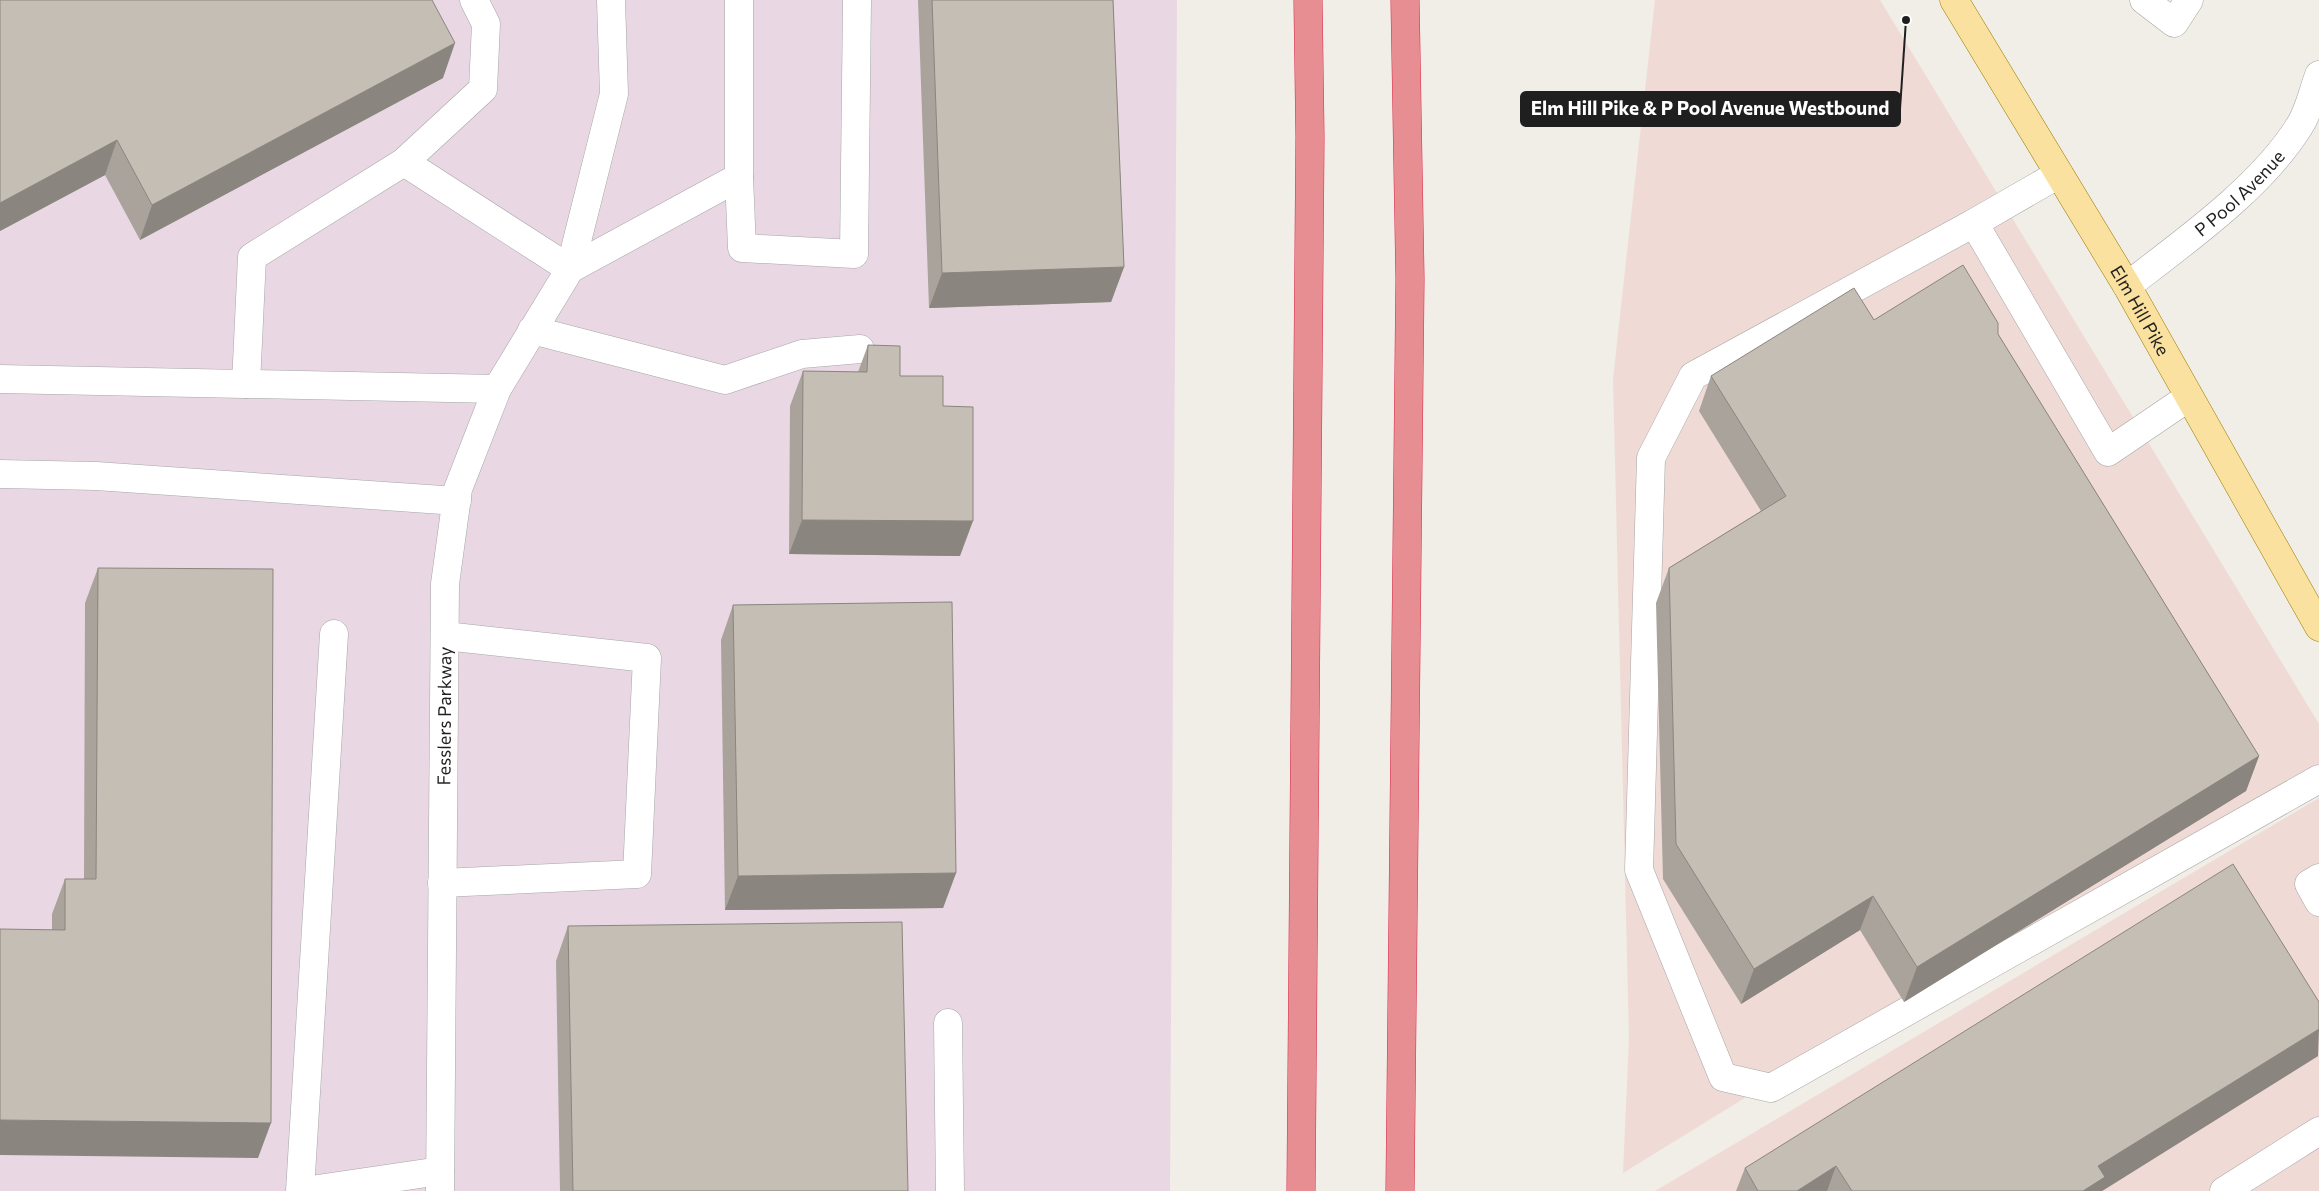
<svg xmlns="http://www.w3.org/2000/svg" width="2319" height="1191" viewBox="0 0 2319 1191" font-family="Commissioner,sans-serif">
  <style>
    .commercial { fill: #f0dad5 }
    .industrial { fill: #e9d8e3 }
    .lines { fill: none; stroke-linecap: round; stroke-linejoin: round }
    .minor-casing { stroke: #a6a6a6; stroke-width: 29 }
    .major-casing { stroke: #997e01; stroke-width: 29 }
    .highway-casing { stroke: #da274a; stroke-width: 29 }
    .minor { stroke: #fff; stroke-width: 28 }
    .major { stroke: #fbe1a0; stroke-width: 28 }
    .highway { stroke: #e68e92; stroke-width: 28 }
    .wall { fill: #a9a39c }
    .shaded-wall { fill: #8a857f }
    .building { fill: #c5beb5; stroke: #8a857f }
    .labels { text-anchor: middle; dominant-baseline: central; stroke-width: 5; stroke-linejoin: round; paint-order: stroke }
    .street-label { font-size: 18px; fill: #1f1f1f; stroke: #fff }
    .leader { fill: none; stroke: #1f1f1f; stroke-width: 2 }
    .callout-dot { fill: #1f1f1f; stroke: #fff; stroke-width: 2 }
    .callout { fill: #1f1f1f; stroke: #1f1f1f; stroke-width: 2 }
    .callout-label { font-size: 19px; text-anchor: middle; font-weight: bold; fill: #fff }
  </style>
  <rect width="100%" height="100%" fill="#f0eee6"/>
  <!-- commercial -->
  <g class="commercial">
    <polygon points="1655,0 1880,0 2319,724 2319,770 1774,1080 1623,1173 1629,1039 1613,379"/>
    <polygon points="2319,798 2319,1191 1655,1191"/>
  </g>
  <!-- industrial -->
  <polygon class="industrial" points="0,0 1177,0 1170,1191 0,1191"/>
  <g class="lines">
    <defs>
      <g id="minor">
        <polyline points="739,0 739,177"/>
        <polyline points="2144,0 2174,23 2189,0"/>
        <polyline points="404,162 570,269"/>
        <polyline points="2059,174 1974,223 2108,452 2189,397"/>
        <polyline points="1974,223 1693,376 1651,458 1639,870 1723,1077 1771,1088 2319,779"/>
        <polyline points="570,269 739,177 742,248 854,254 857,0"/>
        <path id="s1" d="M2127 286C2184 242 2262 187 2300 125 2309 111 2313 91 2319 75"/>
        <polyline points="532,330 725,380 802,354 860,349"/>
        <polyline points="0,379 497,389"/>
        <polyline points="246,384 252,257 404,162 483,89 486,24 474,0"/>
        <polyline points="0,474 96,476 457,501"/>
        <polyline points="2319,878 2309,884 2319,902"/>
        <polyline points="442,883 637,874 647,658 445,636"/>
        <polyline points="948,1023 950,1191"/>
        <polyline points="300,1191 334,634"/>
        <polyline points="304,1191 440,1171"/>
        <path id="s2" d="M440 1191 445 584 458 489 497 389 570 269 614 94 611 0"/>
        <polyline points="2224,1191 2319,1131"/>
      </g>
      <g id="major">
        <path id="s3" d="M1954 0 2127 286 2319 627"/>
      </g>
      <g id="highway">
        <polyline points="1301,1191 1310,137 1308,0"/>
        <polyline points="1400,1191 1410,279 1405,0"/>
      </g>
    </defs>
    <!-- minor casing -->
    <use href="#minor" class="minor-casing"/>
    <!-- major casing -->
    <use href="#major" class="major-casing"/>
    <!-- highway casing -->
    <use href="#highway" class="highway-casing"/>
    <!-- minor -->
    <use href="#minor" class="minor"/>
    <!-- major -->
    <use href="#major" class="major"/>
    <!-- highway -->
    <use href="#highway" class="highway"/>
  </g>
  <!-- wall -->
  <g class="wall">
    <polygon points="0,0 443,78 140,240 105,175 0,231"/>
    <polygon points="918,0 1113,0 1124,267 1111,302 929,308"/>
    <polygon points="1874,320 1998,334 2259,756 2246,791 1904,1002 1860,930 1741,1004 1663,879 1656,603 1669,568 1761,511 1699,411 1711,376"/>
    <polygon points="868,345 900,376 943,406 960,556 789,554 790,406 803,371 858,372"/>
    <polygon points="98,568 258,1158 52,930 52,914 65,879 84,879 85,603"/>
    <polygon points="733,605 956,873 943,908 725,910 721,640"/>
    <polygon points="568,926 908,1191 560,1191 556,961"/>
    <polygon points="2318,1056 2102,1191 1736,1191 1745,1168"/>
  </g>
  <!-- shaded-wall -->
  <g class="shaded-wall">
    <polygon points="455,43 443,78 140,240 152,205"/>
    <polygon points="117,140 105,175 0,231 0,203"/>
    <polygon points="1124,267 1111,302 929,308 942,273"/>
    <polygon points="802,520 973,521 960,556 789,554"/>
    <polygon points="2259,756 2246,791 1904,1002 1917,967"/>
    <polygon points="956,873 943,908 725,910 738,876"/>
    <polygon points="1873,896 1860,930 1741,1004 1754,969"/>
    <polygon points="2319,1029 2318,1056 2102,1191 2083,1191 2098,1166"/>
    <polygon points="0,1120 271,1123 258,1158 0,1155"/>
    <polygon points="1836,1166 1827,1191 1797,1191"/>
  </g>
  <!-- building -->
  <g class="building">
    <polygon points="0,0 432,0 455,43 152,205 117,140 0,203"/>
    <polygon points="932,0 1113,0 1124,267 942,273"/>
    <polygon points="1963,265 1998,323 1998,334 2259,756 1917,967 1873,896 1754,969 1676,844 1669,568 1786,496 1711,376 1854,288 1874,320"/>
    <polygon points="868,345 900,346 900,376 943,376 943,406 973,407 973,521 802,520 803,371 867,372"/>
    <polygon points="98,568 273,569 271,1123 0,1120 0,929 65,930 65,879 96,879"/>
    <polygon points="952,602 956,873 738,876 733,605"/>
    <polygon points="2233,864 2319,1002 2319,1029 2098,1166 2105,1177 2083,1191 1852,1191 1836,1166 1797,1191 1758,1191 1745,1168"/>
    <polygon points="902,922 908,1191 573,1191 568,926"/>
  </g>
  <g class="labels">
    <!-- street labels -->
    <g class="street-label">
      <text stroke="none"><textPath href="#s1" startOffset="146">P Pool Avenue</textPath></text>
      <text stroke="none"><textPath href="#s3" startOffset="362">Elm Hill Pike</textPath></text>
      <text stroke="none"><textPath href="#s2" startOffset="475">Fesslers Parkway</textPath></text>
    </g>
  </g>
  <!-- callouts -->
  <path class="leader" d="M1906 20L1900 109"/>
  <circle class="callout-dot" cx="1906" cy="20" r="5"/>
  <rect class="callout" x="1521" y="92" width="379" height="34" rx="5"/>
  <g class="callout-label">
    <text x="1710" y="115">Elm Hill Pike &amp; P Pool Avenue Westbound</text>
  </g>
</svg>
